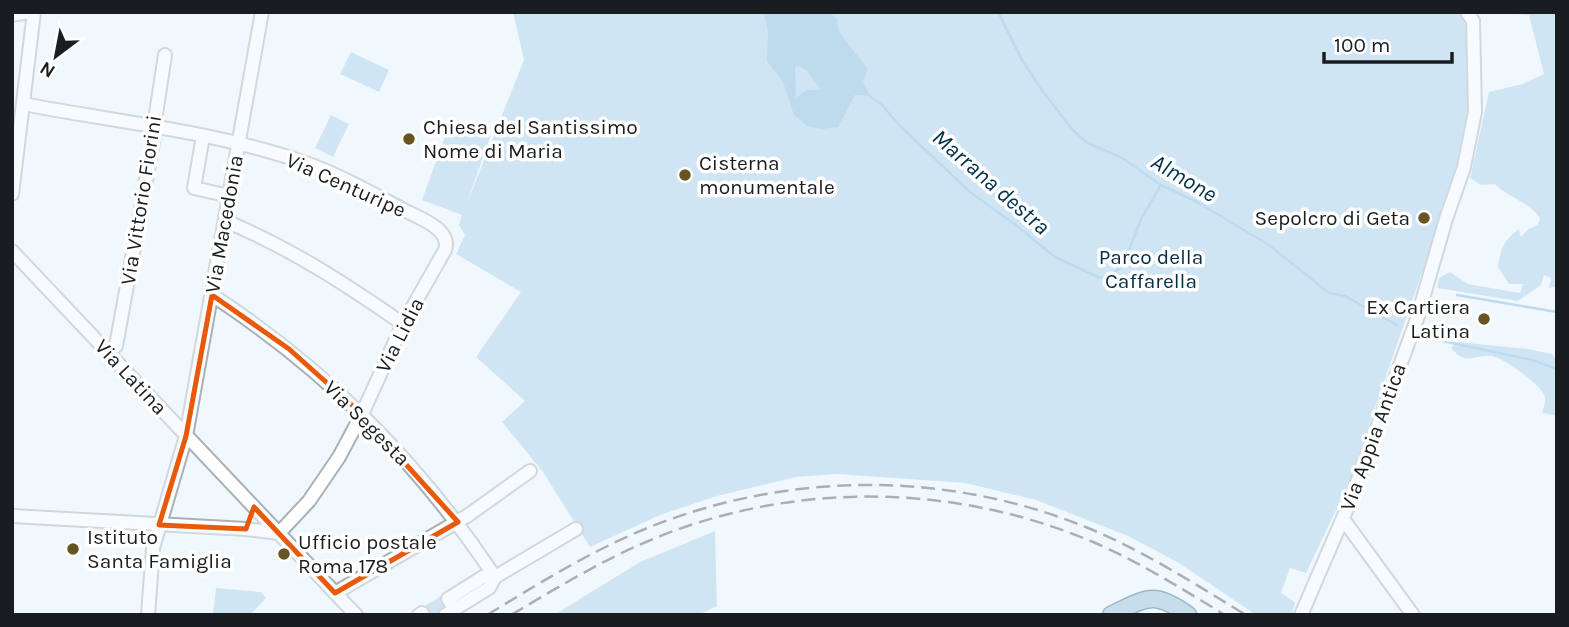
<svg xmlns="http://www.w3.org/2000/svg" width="1569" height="627" viewBox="0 0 1569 627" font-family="Karla,sans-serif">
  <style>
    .green { fill: #a9cfe9 }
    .water { fill: #81b8dc; fill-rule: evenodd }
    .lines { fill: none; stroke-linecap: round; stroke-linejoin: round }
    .stream { stroke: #81b8dc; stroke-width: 2.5 }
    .minor-casing { stroke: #aab1b6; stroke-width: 16 }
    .major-casing { stroke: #3a6986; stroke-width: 19 }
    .minor { stroke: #fff; stroke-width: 12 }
    .major { stroke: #93bed7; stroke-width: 16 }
    .rail { stroke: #54585b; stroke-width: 2.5; stroke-dasharray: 14 7; stroke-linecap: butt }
    .marked { fill: none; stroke: #e8590c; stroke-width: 5; stroke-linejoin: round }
    .poi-dot { fill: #675422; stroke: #fff; stroke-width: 2.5 }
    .labels { text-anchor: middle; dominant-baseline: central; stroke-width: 7; stroke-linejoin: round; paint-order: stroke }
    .poi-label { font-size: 21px; fill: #1a1d1f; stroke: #fff; text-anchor: start }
    .street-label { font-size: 21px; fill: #1a1d1f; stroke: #fff }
    .park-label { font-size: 21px; fill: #002e46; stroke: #fff }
    .water-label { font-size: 23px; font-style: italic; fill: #003048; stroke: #fff }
  </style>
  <rect width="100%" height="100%" fill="#f1f8fd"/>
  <!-- green -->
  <g class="green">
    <path d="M513 12H1461C1472 37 1471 106 1467 134 1466 144 1462 156 1459 166L1349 483 1306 573 1290 568 1281 593 1295 602 1292 615H1256L1179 563 1128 536 1036 500 965 483 837 474 796 477 717 496 660 515 590 547 543 472 502 422 525 401 476 357 521 292 456 254 465 235 459 225 462 215 422 200 450 123 490 137 467 203 524 60Z"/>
    <path d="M1484 12H1557V286L1549 288 1551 278 1544 275 1541 285 1518 301 1437 288 1439 278 1450 272 1468 284 1520 293 1523 284H1509L1498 267C1500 250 1504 239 1519 229L1521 237 1528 229 1538 225 1540 218C1528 201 1508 198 1495 184L1481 185 1470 178 1489 92 1522 84 1544 74 1529 15Z"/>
    <polygon points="351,52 389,70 379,92 340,74"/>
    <polygon points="331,115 349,124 333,157 315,148"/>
    <path d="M1457 342 1528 349 1552 354 1557 361V416L1542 413C1543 409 1546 402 1545 397 1543 386 1502 356 1490 356 1472 355 1466 366 1451 348Z"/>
    <polygon points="715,531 717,606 698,615 554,615 640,562"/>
    <polygon points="216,588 261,592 266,598 250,615 213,615"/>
    <polygon points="443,595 451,608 439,615 425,615 421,608"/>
  </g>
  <!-- water -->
  <path class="water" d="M764 12H830L837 20 839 32 868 69 863 82 870 96 855 95 838 127 822 129 807 126 794 115 783 82 767 61 768 32ZM799 66 806 70 820 88 819 90H806L796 98 795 67Z"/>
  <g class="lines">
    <!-- stream -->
    <g class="stream">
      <polyline points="998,12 1022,60 1041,89 1072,129 1086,142 1122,158 1161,185 1197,202 1269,245 1329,293 1345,296 1397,325"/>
      <polyline points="868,95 881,104 901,127 970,192 1017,226 1055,257 1098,277 1108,278 1123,265 1141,219 1161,185"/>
      <polyline points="1457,295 1557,312"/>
      <polyline points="1419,336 1532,360 1557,369"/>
    </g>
    <defs>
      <g id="minor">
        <polyline points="12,15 28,12"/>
        <path d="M23 104C117 122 213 131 303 162 338 174 371 193 404 210 419 218 452 229 445 250L403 324 362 414 339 457 309 501 279 533"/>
        <polyline points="203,136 194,188 229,196"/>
        <polyline points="12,194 34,12"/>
        <path d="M225 221C289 247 347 285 403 324"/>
        <polyline points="12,251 356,615"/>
        <path d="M212 295C328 371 419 463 495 577"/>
        <polyline points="116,346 156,126 155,120 165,55"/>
        <polyline points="12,516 246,529 279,533"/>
        <polyline points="1343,519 1413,615"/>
        <polyline points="335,593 467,516 530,471"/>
        <polyline points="455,609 448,599 483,577 495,577"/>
        <polyline points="148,615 153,548 186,436 262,12"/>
        <polyline points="419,615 422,613 423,615"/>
        <polyline points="445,615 489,588 495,577 576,529"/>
        <polyline points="1301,615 1349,504 1417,319 1446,219 1464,167 1475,112 1473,21 1467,12"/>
      </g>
      <path id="major" d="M1111 615C1146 598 1154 590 1188 615"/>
    </defs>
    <!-- minor casing -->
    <use href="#minor" class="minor-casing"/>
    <!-- major casing -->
    <use href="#major" class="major-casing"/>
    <!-- minor -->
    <use href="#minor" class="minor"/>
    <!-- major -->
    <use href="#major" class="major"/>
    <!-- rail -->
    <g class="rail">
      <path d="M487 615C538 584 589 552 645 529 786 471 947 470 1088 528 1144 551 1195 584 1246 615"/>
      <path d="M511 615C555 589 599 562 646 542 790 480 957 482 1100 545 1144 565 1184 590 1225 615"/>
    </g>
  </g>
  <!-- marked area -->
  <path d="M0 0H1569V627H0ZM212 295 289 349 355 408 458 522 335 593 254 507 246 529 159 525 186 436Z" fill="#f1f8fd" fill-opacity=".55" fill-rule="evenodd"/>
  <path class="marked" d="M212 295 289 349 355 408 458 522 335 593 254 507 246 529 159 525 186 436Z"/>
  <!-- markers -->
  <g class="poi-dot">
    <circle cx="409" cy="139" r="7"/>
    <circle cx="685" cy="175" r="7"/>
    <circle cx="1424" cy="218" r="7"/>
    <circle cx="1484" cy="319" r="7"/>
    <circle cx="73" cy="549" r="7"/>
    <circle cx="284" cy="554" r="7"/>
  </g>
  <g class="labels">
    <!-- poi labels -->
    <g class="poi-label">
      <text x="423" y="127">Chiesa del Santissimo<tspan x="423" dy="24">Nome di Maria</tspan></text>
      <text x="699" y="163">Cisterna<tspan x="699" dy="24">monumentale</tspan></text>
      <text x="1410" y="218" text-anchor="end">Sepolcro di Geta</text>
      <text x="1470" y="307" text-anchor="end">Ex Cartiera<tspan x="1470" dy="24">Latina</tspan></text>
      <text x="87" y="537">Istituto<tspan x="87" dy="24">Santa Famiglia</tspan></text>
      <text x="298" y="542">Ufficio postale<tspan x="298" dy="24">Roma 178</tspan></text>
    </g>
    <!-- street labels -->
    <g class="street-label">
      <text transform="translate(346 185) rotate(24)">Via Centuripe</text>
      <text transform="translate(141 200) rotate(-81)">Via Vittorio Fiorini</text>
      <text transform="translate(224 224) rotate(-80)">Via Macedonia</text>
      <text transform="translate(400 335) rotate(-63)">Via Lidia</text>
      <text transform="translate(131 377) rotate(47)">Via Latina</text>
      <text transform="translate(367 423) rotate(45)">Via Segesta</text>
      <text transform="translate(1373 437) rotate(-70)">Via Appia Antica</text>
    </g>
    <!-- park labels -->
    <g class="park-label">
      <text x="1151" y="257">Parco della<tspan x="1151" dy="24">Caffarella</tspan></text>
    </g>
    <!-- water labels -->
    <g class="water-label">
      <text transform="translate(1184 178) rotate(31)">Almone</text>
      <text transform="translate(991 182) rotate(41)">Marrana destra</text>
    </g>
  </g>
  <!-- border -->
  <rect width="1569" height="627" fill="none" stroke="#1a1d1f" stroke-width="28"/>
  <!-- north arrow -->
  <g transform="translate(56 56) rotate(212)" stroke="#ffffff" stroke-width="5" paint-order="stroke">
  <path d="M0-5L12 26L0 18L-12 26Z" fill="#1a1d1f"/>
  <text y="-10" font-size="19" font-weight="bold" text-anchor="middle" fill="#1a1d1f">N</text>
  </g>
  <!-- scale -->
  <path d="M1324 52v10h128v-10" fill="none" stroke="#1a1d1f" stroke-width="3.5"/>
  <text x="1334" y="52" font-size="21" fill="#1a1d1f" stroke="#ffffff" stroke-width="5" paint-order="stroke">100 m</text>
</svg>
